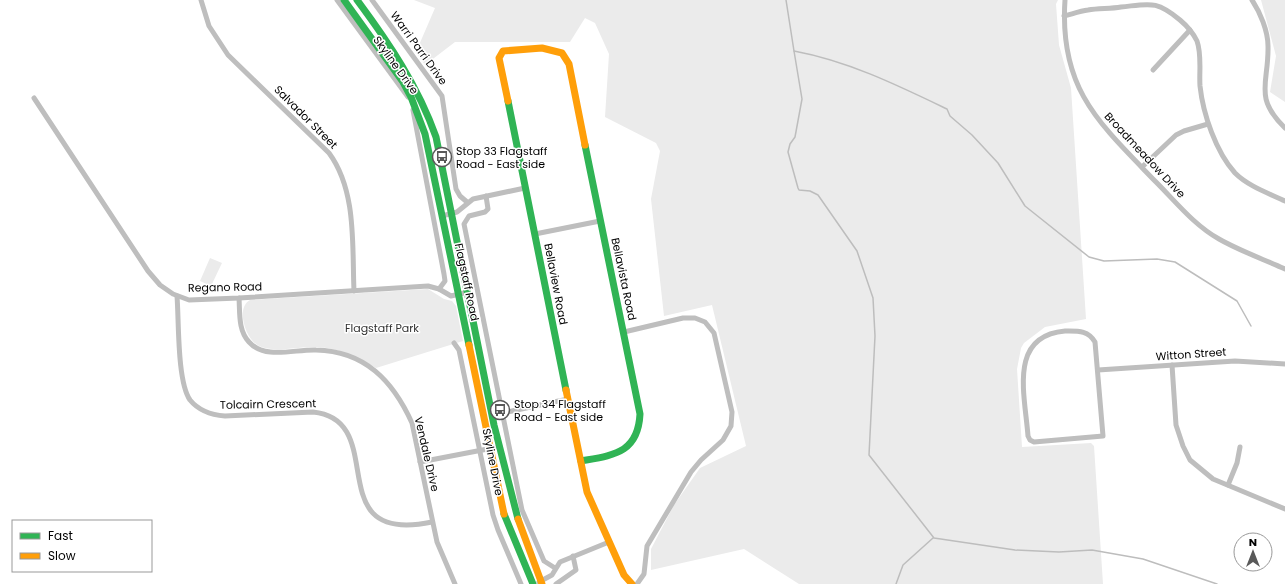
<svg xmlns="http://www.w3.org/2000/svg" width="1285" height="584" viewBox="0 0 1285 584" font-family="Poppins,sans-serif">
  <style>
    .green { fill: #ebebeb }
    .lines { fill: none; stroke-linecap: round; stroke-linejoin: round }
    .stream { stroke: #bdbdbd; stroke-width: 1.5 }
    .street { stroke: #bebebe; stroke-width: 5 }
    .fast { stroke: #30b455; stroke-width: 7 }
    .slow { stroke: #ff9f0a; stroke-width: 7 }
    .labels { text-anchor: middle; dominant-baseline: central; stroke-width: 3; stroke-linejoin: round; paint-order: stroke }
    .street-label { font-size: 11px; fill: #000; stroke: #fff }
    .poi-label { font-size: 11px; fill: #000; stroke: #fff; text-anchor: start }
    .park-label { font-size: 11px; fill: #313131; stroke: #fff }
  </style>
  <rect width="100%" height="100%" fill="#fff"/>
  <!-- green -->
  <g class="green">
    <polygon points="414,0 1058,0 1056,4 1059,45 1071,88 1086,319 1045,327 1024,343 1021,348 1017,369 1022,447 1091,443 1094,446 1103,584 799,584 744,549 651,570 651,549 674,505 700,468 746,446 712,305 664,316 651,199 660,151 656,143 605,117 609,54 595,23 585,18 570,42 455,42 425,65 416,52 435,8"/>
    <polygon points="1261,0 1285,0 1285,102 1270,92 1276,56"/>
    <polygon points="210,258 222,263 211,286 200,281"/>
    <path d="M428 289 444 299 452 301 456 306 463 341 376 368C358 357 339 348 317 347 300 346 274 353 259 346 246 340 235 308 250 300Z"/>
  </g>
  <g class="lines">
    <!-- stream -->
    <g class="stream">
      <path d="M786 0 794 51C848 61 897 85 947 109L950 116 972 135 998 163 1025 206 1089 257 1104 261 1157 259 1175 262 1237 301 1251 326"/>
      <polyline points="794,51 802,99 795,137 790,144 788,152 798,188 799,190 810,191 818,195 857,251 873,298 875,336 869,455 934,538 1015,550 1059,552 1092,550 1143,559 1217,584"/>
      <polyline points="896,584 903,565 933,538"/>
    </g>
    <!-- street -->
    <g class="street">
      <path d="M201 0 209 26 228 55 329 153C357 191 352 246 354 291"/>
      <polyline points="337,0 408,97"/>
      <polyline points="372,0 442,96 456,189 460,196 467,202"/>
      <path d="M1065 0C1059 89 1099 123 1156 182 1176 202 1194 225 1219 239 1240 251 1263 259 1285 269"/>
      <path d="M1252 0C1260 12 1268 31 1268 46 1269 83 1253 97 1285 128"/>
      <path d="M1064 16C1072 14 1080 11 1088 10 1099 8 1110 9 1121 7 1150 4 1156 0 1180 20 1186 25 1193 33 1197 41 1202 55 1199 72 1200 86 1203 114 1216 152 1235 173 1248 186 1268 193 1285 201"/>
      <polyline points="1153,70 1190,30"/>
      <polyline points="34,98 148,271 160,285 173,294 189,300 239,298 428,286 439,289 451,296 468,292"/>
      <polyline points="413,110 444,274 445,281 439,289"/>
      <polyline points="1142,167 1176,135 1184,131 1208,124"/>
      <polyline points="486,196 488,209 485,212 469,216 464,224 522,510 544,561 555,568"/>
      <polyline points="442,216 457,212 473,199 525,188"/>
      <polyline points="535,234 600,221"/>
      <path d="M177 296C179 321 177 381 190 400 199 411 212 415 225 416L313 412C392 420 317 546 432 522"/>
      <path d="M239 298C240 313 238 330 249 342 265 360 295 349 316 350 365 351 393 381 412 423L437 542 455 584"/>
      <path d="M1065 331C1078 331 1088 330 1095 342L1103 436 1034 442 1030 440 1028 436C1025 395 1008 336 1065 331Z"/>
      <polyline points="624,332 683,318 695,318 705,322 714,333 732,412 731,426 723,440 701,460 691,472 647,546 644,574 637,584"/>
      <polyline points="454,343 459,350 493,515 498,530 521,584"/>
      <polyline points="1172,365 1176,425 1183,446 1190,460 1213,479 1285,509"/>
      <polyline points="1098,370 1235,361 1285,364"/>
      <polyline points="503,413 568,399"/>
      <polyline points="420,462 498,447"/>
      <polyline points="1228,485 1237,463 1240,447"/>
      <polyline points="539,582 552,575 560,562 609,542"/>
      <polyline points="556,584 576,570 573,556"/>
    </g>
    <!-- fast -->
    <g class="fast">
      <polyline points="344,0 403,82 411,97 425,134 469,345"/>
      <path d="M357 0C389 43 418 86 436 137L494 425 518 519"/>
      <polyline points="508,101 566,390"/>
      <path d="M581 461C614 455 638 453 640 414L585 145"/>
      <polyline points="504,514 533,584"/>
    </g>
    <!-- slow -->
    <g class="slow">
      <polyline points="508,101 499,58 503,51 542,48 562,53 569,64 585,145"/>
      <polyline points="469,345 504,514"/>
      <polyline points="566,390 587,492 624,575 632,584"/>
      <polyline points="518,519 542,584"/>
    </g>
  </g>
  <!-- icons -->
  <defs>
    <symbol id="bus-ring" viewBox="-11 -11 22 22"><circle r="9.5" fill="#fff" stroke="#595959" stroke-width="1.5"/><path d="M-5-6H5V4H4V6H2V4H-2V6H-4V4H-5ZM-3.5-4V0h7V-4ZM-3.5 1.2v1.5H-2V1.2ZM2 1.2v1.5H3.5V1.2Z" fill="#595959"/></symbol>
  </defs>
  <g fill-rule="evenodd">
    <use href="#bus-ring" x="431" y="146" width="22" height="22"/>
    <use href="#bus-ring" x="489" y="399" width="22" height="22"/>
  </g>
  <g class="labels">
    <!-- street labels -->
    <g class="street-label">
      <text transform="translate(419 48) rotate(54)">Warri Parri Drive</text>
      <text transform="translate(396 65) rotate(54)">Skyline Drive</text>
      <text transform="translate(306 117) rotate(45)">Salvador Street</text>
      <text transform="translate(1145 155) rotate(47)">Broadmeadow Drive</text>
      <text transform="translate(624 279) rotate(78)">Bellavista Road</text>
      <text transform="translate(467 282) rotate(78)">Flagstaff Road</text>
      <text transform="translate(556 284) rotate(79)">Bellaview Road</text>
      <text transform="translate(225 287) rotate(-1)">Regano Road</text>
      <text transform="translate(1191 354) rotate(-4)">Witton Street</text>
      <text transform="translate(268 404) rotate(-1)">Tolcairn Crescent</text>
      <text transform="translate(427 454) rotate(77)">Vendale Drive</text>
      <text transform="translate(493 462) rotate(79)">Skyline Drive</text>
    </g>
    <!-- poi labels -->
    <g class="poi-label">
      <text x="456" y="151">Stop 33 Flagstaff<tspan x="456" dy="13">Road - East side</tspan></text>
      <text x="514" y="404">Stop 34 Flagstaff<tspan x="514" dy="13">Road - East side</tspan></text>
    </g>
    <!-- park labels -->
    <g class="park-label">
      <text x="382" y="328">Flagstaff Park</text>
    </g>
  </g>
  <!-- legend -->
  <rect x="12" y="520" width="140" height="52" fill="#ffffff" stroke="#999999"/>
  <rect x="20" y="533" width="20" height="6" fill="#30b455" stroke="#999999"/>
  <text x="48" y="540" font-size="12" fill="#000000">Fast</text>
  <rect x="20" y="553" width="20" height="6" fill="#ff9f0a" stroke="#999999"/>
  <text x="48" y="560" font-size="12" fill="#000000">Slow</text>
  <!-- north arrow -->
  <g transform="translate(1253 552)"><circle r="19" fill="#ffffff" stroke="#999999"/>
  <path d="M0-3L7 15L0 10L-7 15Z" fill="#595959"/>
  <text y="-6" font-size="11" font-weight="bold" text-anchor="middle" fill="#000000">N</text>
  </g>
</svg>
